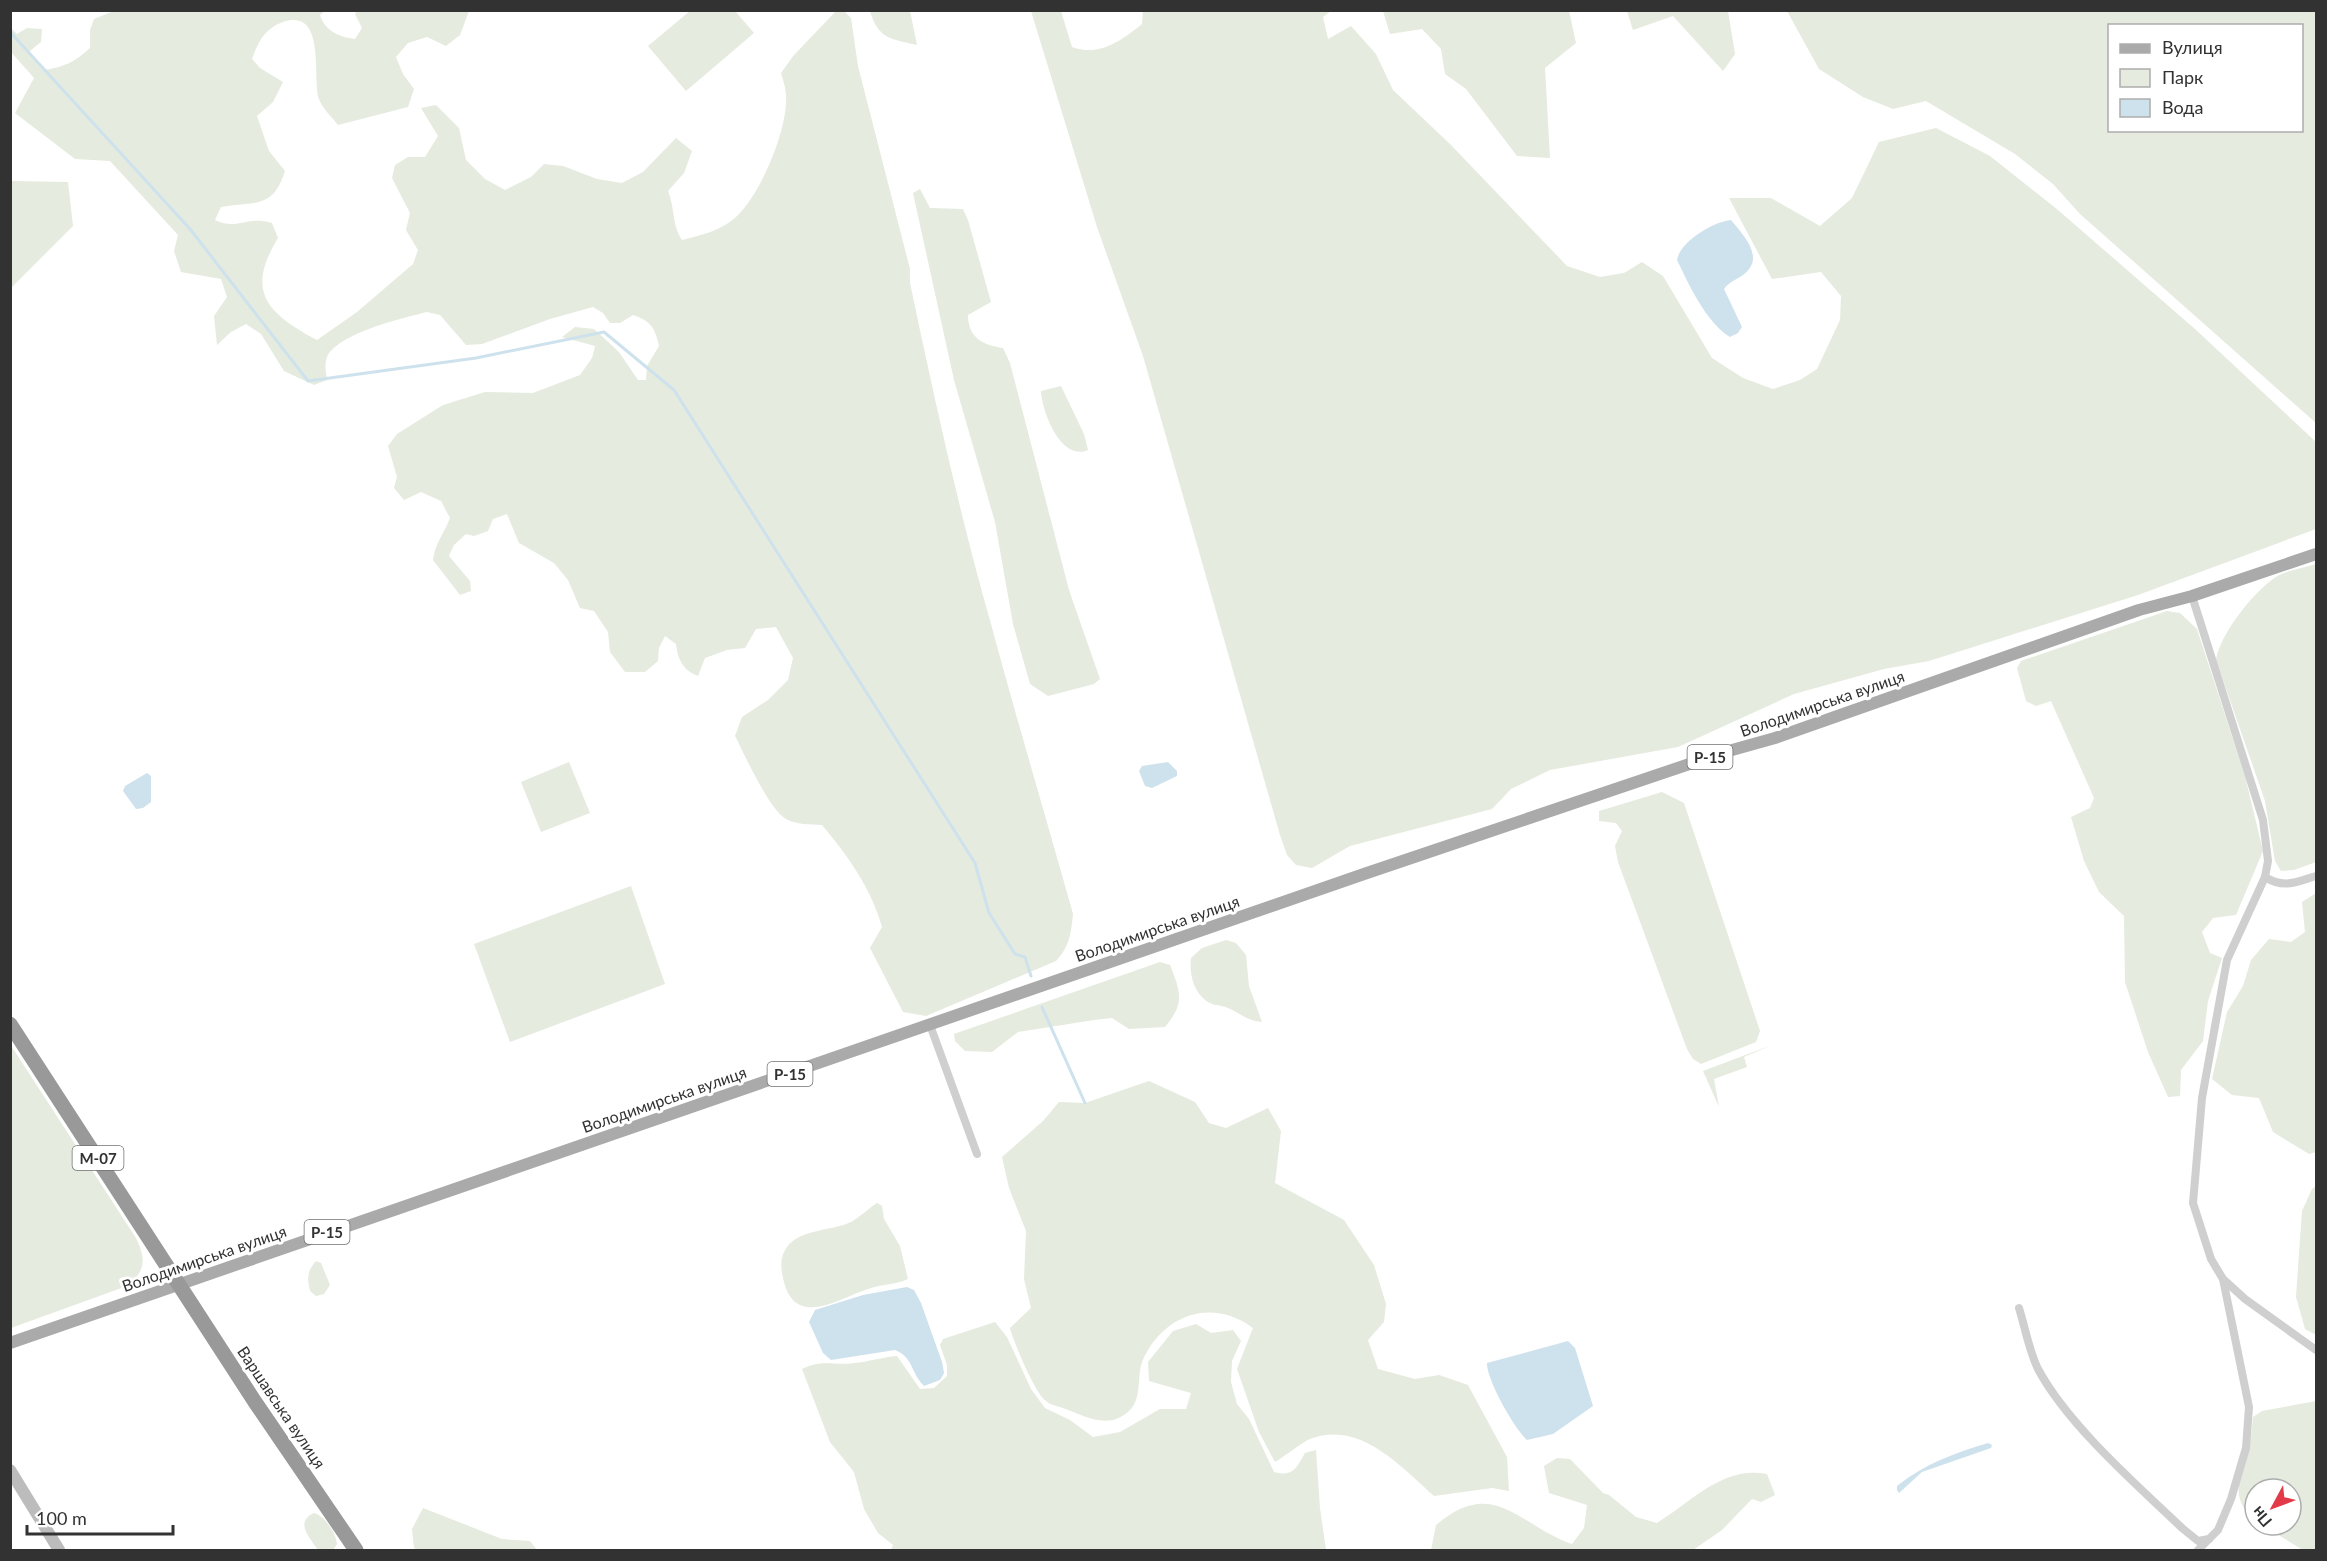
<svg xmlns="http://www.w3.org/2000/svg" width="2327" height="1561" viewBox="0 0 2327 1561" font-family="Lato,sans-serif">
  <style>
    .green { fill: #e5ebde; fill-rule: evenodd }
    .water { fill: #cee2ed }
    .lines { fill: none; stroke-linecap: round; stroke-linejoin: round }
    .stream { stroke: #cee2ed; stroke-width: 3 }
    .street { stroke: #cfcfcf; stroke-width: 8 }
    .secondary { stroke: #bcbcbc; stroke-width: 12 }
    .primary { stroke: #aaa; stroke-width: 12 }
    .highway { stroke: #999; stroke-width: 15 }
    .labels { text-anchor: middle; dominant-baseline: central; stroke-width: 6; stroke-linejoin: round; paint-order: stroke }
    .shield { fill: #fff; stroke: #707070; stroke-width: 1.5 }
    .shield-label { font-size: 15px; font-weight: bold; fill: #323232 }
    .street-label { font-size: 16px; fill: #323232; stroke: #fff }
  </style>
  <rect width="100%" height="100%" fill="#fff"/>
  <!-- green -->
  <g class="green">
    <path d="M114 11H325L320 15C325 31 339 37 355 39L362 28 355 14 357 11H469L460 35 446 46 427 37 408 43 396 57 403 74 414 89 408 107 338 125C332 117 322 108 319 99 312 80 327 7 283 22 265 28 258 42 252 59L260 68 283 82 273 102 257 116 269 151 285 171C273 209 256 201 221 207L215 220C239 231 245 215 272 223L278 238C245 292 267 313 317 340L357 312 413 264 418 250 406 230 410 213 392 178 395 165 408 157H425L438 136 421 108 436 105 459 128 466 160 485 179 505 190 531 177 544 164 563 166 597 179 622 183 643 172 676 138 692 151 684 173 668 191C675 208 672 226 682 240 701 235 721 231 736 217 761 194 788 129 786 96 786 88 783 80 781 73L794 55 836 11H844L851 18 858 66 910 269V283C934 397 959 512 991 624 1017 721 1046 817 1073 914 1071 933 1070 946 1056 961L926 1016 903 1012 870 948 882 927C871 888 848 856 822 825 811 824 796 825 786 819 768 808 745 755 735 736L742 717 768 700 788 680 793 658 776 627 756 629 745 648 727 650 705 658 698 676C683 670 678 660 676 644L665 636 659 648 658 661 645 672H625L610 652 608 632 594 611 580 608 568 580 554 563 519 543 507 514 493 519 488 531 474 536 466 534 454 545 449 556 470 581 471 591 460 595 433 560C435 543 444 534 450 518L441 501 421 492 404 500 394 488 397 477 388 446 397 434 443 405 485 392 533 393 580 375 592 358 595 346 562 337 575 327 594 329 619 352 638 380H646L647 366 659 346C655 328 651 321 633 315L620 323H610L603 313 593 307 550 319 482 344 466 345 440 315 427 312C403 318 338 333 327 357 324 365 326 372 327 380L314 385 284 371 261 334 246 324 231 332 217 345 214 316 227 297 221 279 181 272 174 251 178 235 110 161 75 159 15 113 34 78 11 52V28L17 34 27 28 42 29 41 42 30 51 32 58 43 70C63 68 76 61 90 48V30L94 19Z"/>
    <polygon points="690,11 735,11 754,33 686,91 648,46"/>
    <path d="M870 11H910L917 45C891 39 878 39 870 11Z"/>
    <path d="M1031 11H1061L1072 47C1099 57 1121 41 1142 24L1143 11H1331L1323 17 1328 39 1351 26 1376 54 1393 90 1450 144 1567 266 1600 277 1624 273 1642 262 1663 276 1712 358 1743 378 1773 389 1800 380 1817 369 1840 320 1841 296 1821 272 1772 279 1729 198H1771L1820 226 1852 198 1879 142 1936 128 1990 156 2058 210 2195 329 2316 442V529L2138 595 1929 661 1884 669 1794 694 1678 747 1550 770 1511 789 1492 809 1350 846 1312 868 1296 865 1287 855 1280 835 1143 356 1097 227Z"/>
    <polygon points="1383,11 1569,11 1576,43 1545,68 1550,158 1517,156 1466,89 1445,74 1441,49 1422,29 1390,34"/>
    <polygon points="1627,11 1728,11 1735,54 1723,71 1673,16 1633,30"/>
    <path d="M1787 11H2316V423L2080 214 2053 184 2015 154 1926 101 1893 109 1863 97 1819 69ZM2110 26H2302V130H2110Z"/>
    <polygon points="11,181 68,182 73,226 11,288"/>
    <path d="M920 189 930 208 963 209 968 220 991 302 968 315C968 337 982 345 1003 348L1010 363 1069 590 1100 679 1094 684 1048 696 1030 684 1013 624 995 522 954 380 913 193Z"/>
    <path d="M1061 386 1084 434 1088 450C1061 462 1042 412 1041 391Z"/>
    <path d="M2316 564V862L2294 870 2281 871 2275 861 2265 801 2216 660C2220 634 2254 591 2276 577 2287 570 2304 568 2316 564Z"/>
    <polygon points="2167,611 2180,613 2197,629 2245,776 2263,851 2236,915 2213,918 2202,932 2210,953 2222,958 2208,1001 2203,1041 2181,1070 2180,1096 2168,1097 2148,1052 2125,982 2124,916 2099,892 2084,861 2071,817 2090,808 2094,798 2051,701 2036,706 2026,701 2017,668 2021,661"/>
    <polygon points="569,762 590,813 541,832 521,782"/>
    <polygon points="1662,792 1684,803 1760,1031 1756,1042 1701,1064 1693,1059 1687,1049 1618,862 1615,846 1622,831 1616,823 1599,821 1599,811"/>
    <polygon points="631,886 665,984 510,1042 474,944"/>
    <polygon points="2316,893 2316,1152 2309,1154 2273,1132 2259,1098 2232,1095 2212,1079 2227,1012 2243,986 2251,960 2269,939 2291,942 2305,932 2302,902"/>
    <path d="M1226 940 1236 943 1246 955 1249 986 1262 1022C1248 1021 1241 1014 1228 1008 1222 1005 1216 1006 1210 1003 1194 995 1189 974 1191 958L1202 948Z"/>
    <path d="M1160 962 1170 965C1181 993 1185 1003 1165 1027L1129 1029 1112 1018 1094 1020 1018 1032 992 1052 965 1051 955 1041 954 1034Z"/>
    <path d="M10 1044 136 1238C146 1259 146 1271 127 1286L11 1328Z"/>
    <polygon points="1772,1045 1744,1057 1747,1067 1714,1079 1719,1107 1703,1071"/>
    <path d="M1149 1081 1195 1102 1209 1123 1226 1128 1268 1108 1281 1131 1275 1183 1344 1220 1374 1265 1386 1304 1384 1322 1368 1340 1378 1369 1415 1379 1439 1375 1468 1385 1507 1457 1509 1491 1492 1488 1434 1496C1400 1466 1360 1420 1310 1439 1304 1441 1284 1457 1275 1462L1259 1432 1237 1369 1253 1328C1211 1297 1162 1315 1142 1362 1137 1376 1142 1398 1130 1410 1109 1431 1085 1416 1063 1408 1058 1406 1050 1405 1046 1401 1035 1393 1014 1343 1010 1328L1031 1308 1024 1279 1026 1231 1009 1188 1002 1157 1043 1121 1059 1102 1085 1103Z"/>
    <polygon points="2316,1186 2316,1335 2305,1329 2296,1297 2302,1211 2312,1189"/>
    <path d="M877 1203 882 1206 884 1219 900 1246 908 1279C895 1285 881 1284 868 1289 838 1299 796 1328 784 1282 781 1270 779 1258 787 1247 800 1229 832 1231 851 1222 860 1217 868 1209 877 1203Z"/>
    <path d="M316 1261 321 1263 330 1285 324 1294 316 1296 310 1291C307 1278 307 1271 316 1261Z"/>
    <path d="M995 1322 1007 1337 1031 1389 1045 1408 1070 1420 1093 1437 1120 1432 1160 1409H1186L1191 1393 1149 1381 1148 1362 1173 1331 1196 1324 1211 1333 1233 1330 1241 1341 1232 1361 1231 1382 1237 1404 1249 1419 1274 1472C1293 1477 1296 1469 1305 1453L1316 1450 1320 1508 1326 1550H891L893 1545 878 1533 864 1509 854 1472 830 1442 802 1369C825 1359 831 1366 854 1363 868 1362 882 1357 897 1356L920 1389 934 1388 947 1376V1365L940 1345 943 1339Z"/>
    <path d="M2316 1401V1550H2303L2262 1525H2291V1489H2255V1520C2225 1496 2244 1469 2250 1441 2252 1433 2252 1425 2253 1417L2262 1411Z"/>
    <path d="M1557 1458 1570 1459 1603 1493 1609 1495 1636 1517 1657 1523C1693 1501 1722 1466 1767 1474L1775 1495 1761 1502 1752 1499 1722 1530 1693 1550H1431L1436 1525C1494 1475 1519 1526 1572 1544L1584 1528 1587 1505 1549 1493 1544 1466Z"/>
    <polygon points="423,1508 502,1539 530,1541 537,1550 417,1550 414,1548 412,1529"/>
    <path d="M314 1513C325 1516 336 1533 337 1544L333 1550H318C310 1538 294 1522 314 1513Z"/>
  </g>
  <!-- water -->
  <g class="water">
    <path d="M1731 220C1744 236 1766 258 1743 275 1736 280 1729 282 1724 289L1742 327 1738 333 1730 337C1706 322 1689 285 1677 260 1680 242 1712 222 1731 220Z"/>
    <polygon points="1168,762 1177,771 1177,776 1152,788 1145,786 1139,771 1142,766"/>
    <polygon points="147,773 151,776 151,802 143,808 136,809 123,791 125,786"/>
    <path d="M907 1287 914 1290 921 1303 942 1362 944 1373 940 1380 924 1386C911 1373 913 1357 895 1350L831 1360 823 1353 809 1322 815 1310 863 1295Z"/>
    <path d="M1568 1341 1575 1348 1593 1406 1553 1434 1527 1440C1515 1430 1486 1379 1487 1363Z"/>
    <path d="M1988 1443 1992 1445 1991 1448 1922 1472 1899 1493 1897 1490V1486C1924 1464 1955 1453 1988 1443Z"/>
  </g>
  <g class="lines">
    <!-- stream -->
    <g class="stream">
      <polyline points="10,32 190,229 308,381 476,358 604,332 674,390 975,863 989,913 1015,954 1025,957 1031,976"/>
      <polyline points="1042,1007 1085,1103"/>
    </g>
    <!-- street -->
    <g class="street">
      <polyline points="2192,596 2263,820 2268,861 2265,877 2227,960 2202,1098 2193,1203 2211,1259 2223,1279 2249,1407 2246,1448 2231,1499 2218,1530 2198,1550"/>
      <path d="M2265 877C2284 889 2296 882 2316 876"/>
      <polyline points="930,1025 977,1154"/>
      <polyline points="2223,1279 2245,1299 2316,1350"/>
      <path d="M2019 1308C2025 1327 2029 1351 2038 1369 2068 1425 2136 1484 2182 1528L2198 1541 2209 1539"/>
    </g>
    <!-- secondary -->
    <polyline class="secondary" points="10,1470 59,1550"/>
    <!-- primary -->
    <polyline class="primary" points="10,1343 1364,874 1725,752 1775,738 2139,610 2192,596 2316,554"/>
    <!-- highway -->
    <polyline class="highway" points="10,1024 255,1402 356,1550"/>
  </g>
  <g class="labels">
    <!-- shield labels -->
    <g class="shield">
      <rect x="1687.5" y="745" width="45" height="24" rx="4.5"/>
      <rect x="767.5" y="1062" width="45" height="24" rx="4.5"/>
      <rect x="72.5" y="1146" width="51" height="24" rx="4.5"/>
      <rect x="304.5" y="1220" width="45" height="24" rx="4.5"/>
    </g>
    <g class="shield-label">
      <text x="1710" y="757">Р-15</text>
      <text x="790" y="1074">Р-15</text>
      <text x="98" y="1158">М-07</text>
      <text x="327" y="1232">Р-15</text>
    </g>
    <!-- street labels -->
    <g class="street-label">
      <text transform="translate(1822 703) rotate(-19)">Володимирська вулиця</text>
      <text transform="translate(1157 928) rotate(-19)">Володимирська вулиця</text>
      <text transform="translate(664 1099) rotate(-19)">Володимирська вулиця</text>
      <text transform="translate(204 1258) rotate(-19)">Володимирська вулиця</text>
      <text transform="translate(282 1407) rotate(56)">Варшавська вулиця</text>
    </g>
  </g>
  <!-- border -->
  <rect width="2327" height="1561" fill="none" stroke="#323232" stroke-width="24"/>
  <!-- legend -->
  <rect x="2108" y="24" width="195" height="108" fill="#ffffff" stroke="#adadad" stroke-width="1.5"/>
  <rect x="2120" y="44" width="30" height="9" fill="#aaaaaa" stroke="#adadad" stroke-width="1.5"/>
  <text x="2162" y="54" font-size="18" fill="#323232">Вулиця</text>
  <rect x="2120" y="69" width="30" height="18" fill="#e5ebde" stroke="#adadad" stroke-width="1.5"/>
  <text x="2162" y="84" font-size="18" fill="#323232">Парк</text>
  <rect x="2120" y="99" width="30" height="18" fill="#cee2ed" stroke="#adadad" stroke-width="1.5"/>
  <text x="2162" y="114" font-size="18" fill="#323232">Вода</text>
  <!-- north arrow -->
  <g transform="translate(2273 1507) rotate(229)"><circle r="28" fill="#ffffff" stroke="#adadad" stroke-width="1.5"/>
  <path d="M0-4.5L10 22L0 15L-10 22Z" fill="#e33a4a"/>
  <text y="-9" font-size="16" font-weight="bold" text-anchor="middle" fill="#323232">Пн</text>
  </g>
  <!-- scale -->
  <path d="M27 1525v9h146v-9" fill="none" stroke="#323232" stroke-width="3"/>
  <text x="36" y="1525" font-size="18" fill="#323232" stroke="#ffffff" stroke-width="4.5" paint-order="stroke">100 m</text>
</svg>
